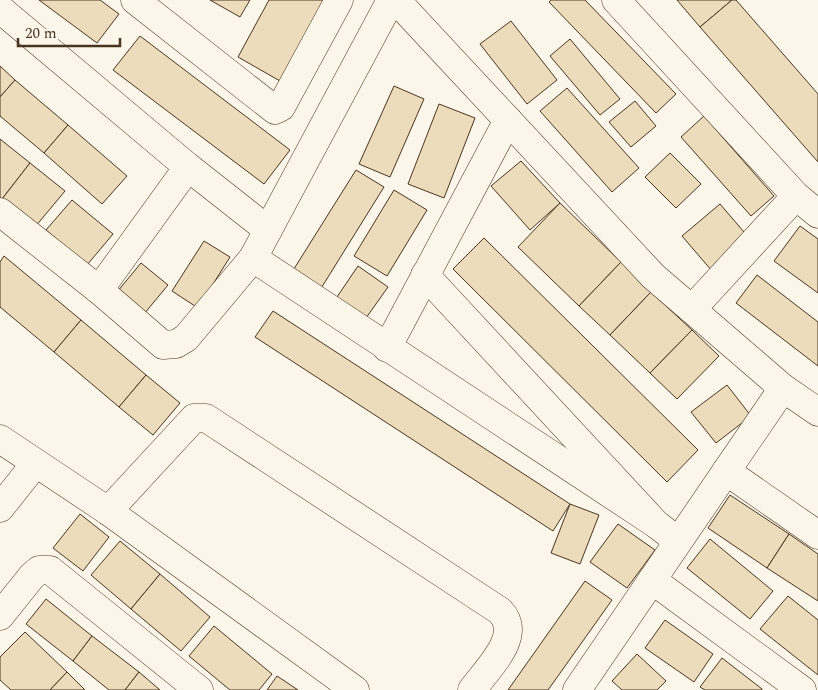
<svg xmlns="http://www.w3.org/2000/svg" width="818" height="690" viewBox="0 0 818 690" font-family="Spectral,serif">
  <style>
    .building { fill: #ecdcbc; stroke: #4a3520 }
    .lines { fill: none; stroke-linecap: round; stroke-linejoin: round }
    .street-casing { stroke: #4a3520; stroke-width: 29 }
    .street { stroke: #fbf6e9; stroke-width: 28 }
  </style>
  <rect width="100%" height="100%" fill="#fbf6e9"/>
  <!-- building -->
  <g class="building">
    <polygon points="39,0 100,0 119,14 97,43"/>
    <polygon points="210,0 250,0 240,17"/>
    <polygon points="269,0 324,0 280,81 238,57"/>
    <polygon points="551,0 585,0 676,94 656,113 549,2"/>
    <polygon points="677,0 732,0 700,27"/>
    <polygon points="732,0 736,0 818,94 818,162 700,27"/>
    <polygon points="511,21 557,80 527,104 480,44"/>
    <polygon points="140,36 290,150 264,184 113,70"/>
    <polygon points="570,39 620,99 600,115 550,56"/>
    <polygon points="0,66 15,80 0,97"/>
    <polygon points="15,80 68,125 44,153 0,116 0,97"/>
    <polygon points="394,86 424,99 390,177 359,164"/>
    <polygon points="567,88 639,168 612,192 540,111"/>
    <polygon points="635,101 656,126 631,147 609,122"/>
    <polygon points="439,104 475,118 444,198 408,184"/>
    <polygon points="704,116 774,196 751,216 681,137"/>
    <polygon points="68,125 127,176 102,204 44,153"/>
    <polygon points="0,139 30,163 2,199 0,198"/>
    <polygon points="670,153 701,184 676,208 645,177"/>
    <polygon points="521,161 560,203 530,230 491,186"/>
    <polygon points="30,163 65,191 35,227 2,199"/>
    <polygon points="356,170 384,187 320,290 292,272"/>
    <polygon points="394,190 427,210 387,276 354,256"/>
    <polygon points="72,200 113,234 87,265 46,230"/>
    <polygon points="560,203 621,262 579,306 518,247"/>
    <polygon points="720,204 750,239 712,271 682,236"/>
    <polygon points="800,226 818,239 818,293 774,261"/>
    <polygon points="484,238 698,450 667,482 453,269"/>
    <polygon points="204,241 230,257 198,308 172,291"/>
    <polygon points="4,256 81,320 54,352 0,307 0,262"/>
    <polygon points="621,262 651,292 610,335 579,306"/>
    <polygon points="141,263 168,285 144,314 117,292"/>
    <polygon points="358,266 388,287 366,318 337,297"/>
    <polygon points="757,275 818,322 818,366 736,303"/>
    <polygon points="651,292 692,330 650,373 610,335"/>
    <polygon points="273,311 570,504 553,531 255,337"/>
    <polygon points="81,320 146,375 119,407 54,352"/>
    <polygon points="692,330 719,356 677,399 650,373"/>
    <polygon points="146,375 180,403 153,435 119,407"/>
    <polygon points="727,385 751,416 716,443 691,412"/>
    <polygon points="730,495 789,534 767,568 708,528"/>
    <polygon points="570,504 599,515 580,564 551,553"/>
    <polygon points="80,514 109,537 83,571 53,548"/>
    <polygon points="618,524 655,550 627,588 590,562"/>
    <polygon points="789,534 818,554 818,601 767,568"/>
    <polygon points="710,539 773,591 750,619 687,568"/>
    <polygon points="120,541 160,574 131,609 91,575"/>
    <polygon points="160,574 210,617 181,651 131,609"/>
    <polygon points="585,581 612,600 548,690 508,690"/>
    <polygon points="788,596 818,620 818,675 760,629"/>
    <polygon points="46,599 92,636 73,661 26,624"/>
    <polygon points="665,620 713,654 694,682 645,648"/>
    <polygon points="214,626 272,674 259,690 230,690 189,656"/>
    <polygon points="25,632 67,672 50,690 11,690 0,680 0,657"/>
    <polygon points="92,636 139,672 125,690 109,690 73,661"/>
    <polygon points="637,654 666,681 657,690 622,690 612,681"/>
    <polygon points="722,658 762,689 762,690 705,690 700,687"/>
    <polygon points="67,672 85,690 50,690"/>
    <polygon points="139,672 160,690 125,690"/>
    <polygon points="277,676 298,690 267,690"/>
  </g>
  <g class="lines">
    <defs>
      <g id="street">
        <polyline points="135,0 275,110 281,107 339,0"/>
        <polyline points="396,0 653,276 783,388 818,412"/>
        <polyline points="616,0 796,196 818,214"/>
        <polyline points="0,9 188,167 268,230"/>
        <polyline points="0,212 99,290 163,345 176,344 186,338 253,258 391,0"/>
        <polyline points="253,258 656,524"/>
        <polyline points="425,275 656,524 678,541"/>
        <polyline points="99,290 188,167"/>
        <polyline points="692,309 796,196"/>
        <polyline points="387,348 508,120"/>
        <polyline points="0,439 108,511 355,690"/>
        <polyline points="726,471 818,535"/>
        <polyline points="0,508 35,464"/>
        <path d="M108 511 194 418H206L500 611C524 636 487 669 472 690"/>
        <polyline points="652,580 802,690"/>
        <polyline points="0,616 32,576 39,570 50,570 199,690"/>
        <polyline points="577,690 783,388"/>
      </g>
    </defs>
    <!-- street casing -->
    <use href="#street" class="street-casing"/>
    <!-- street -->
    <use href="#street" class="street"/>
  </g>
  <!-- scale -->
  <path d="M18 38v8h102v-8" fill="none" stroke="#4a3520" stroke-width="2.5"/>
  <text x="25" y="38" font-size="15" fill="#4a3520" stroke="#fbf6e9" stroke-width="4" paint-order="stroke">20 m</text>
</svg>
